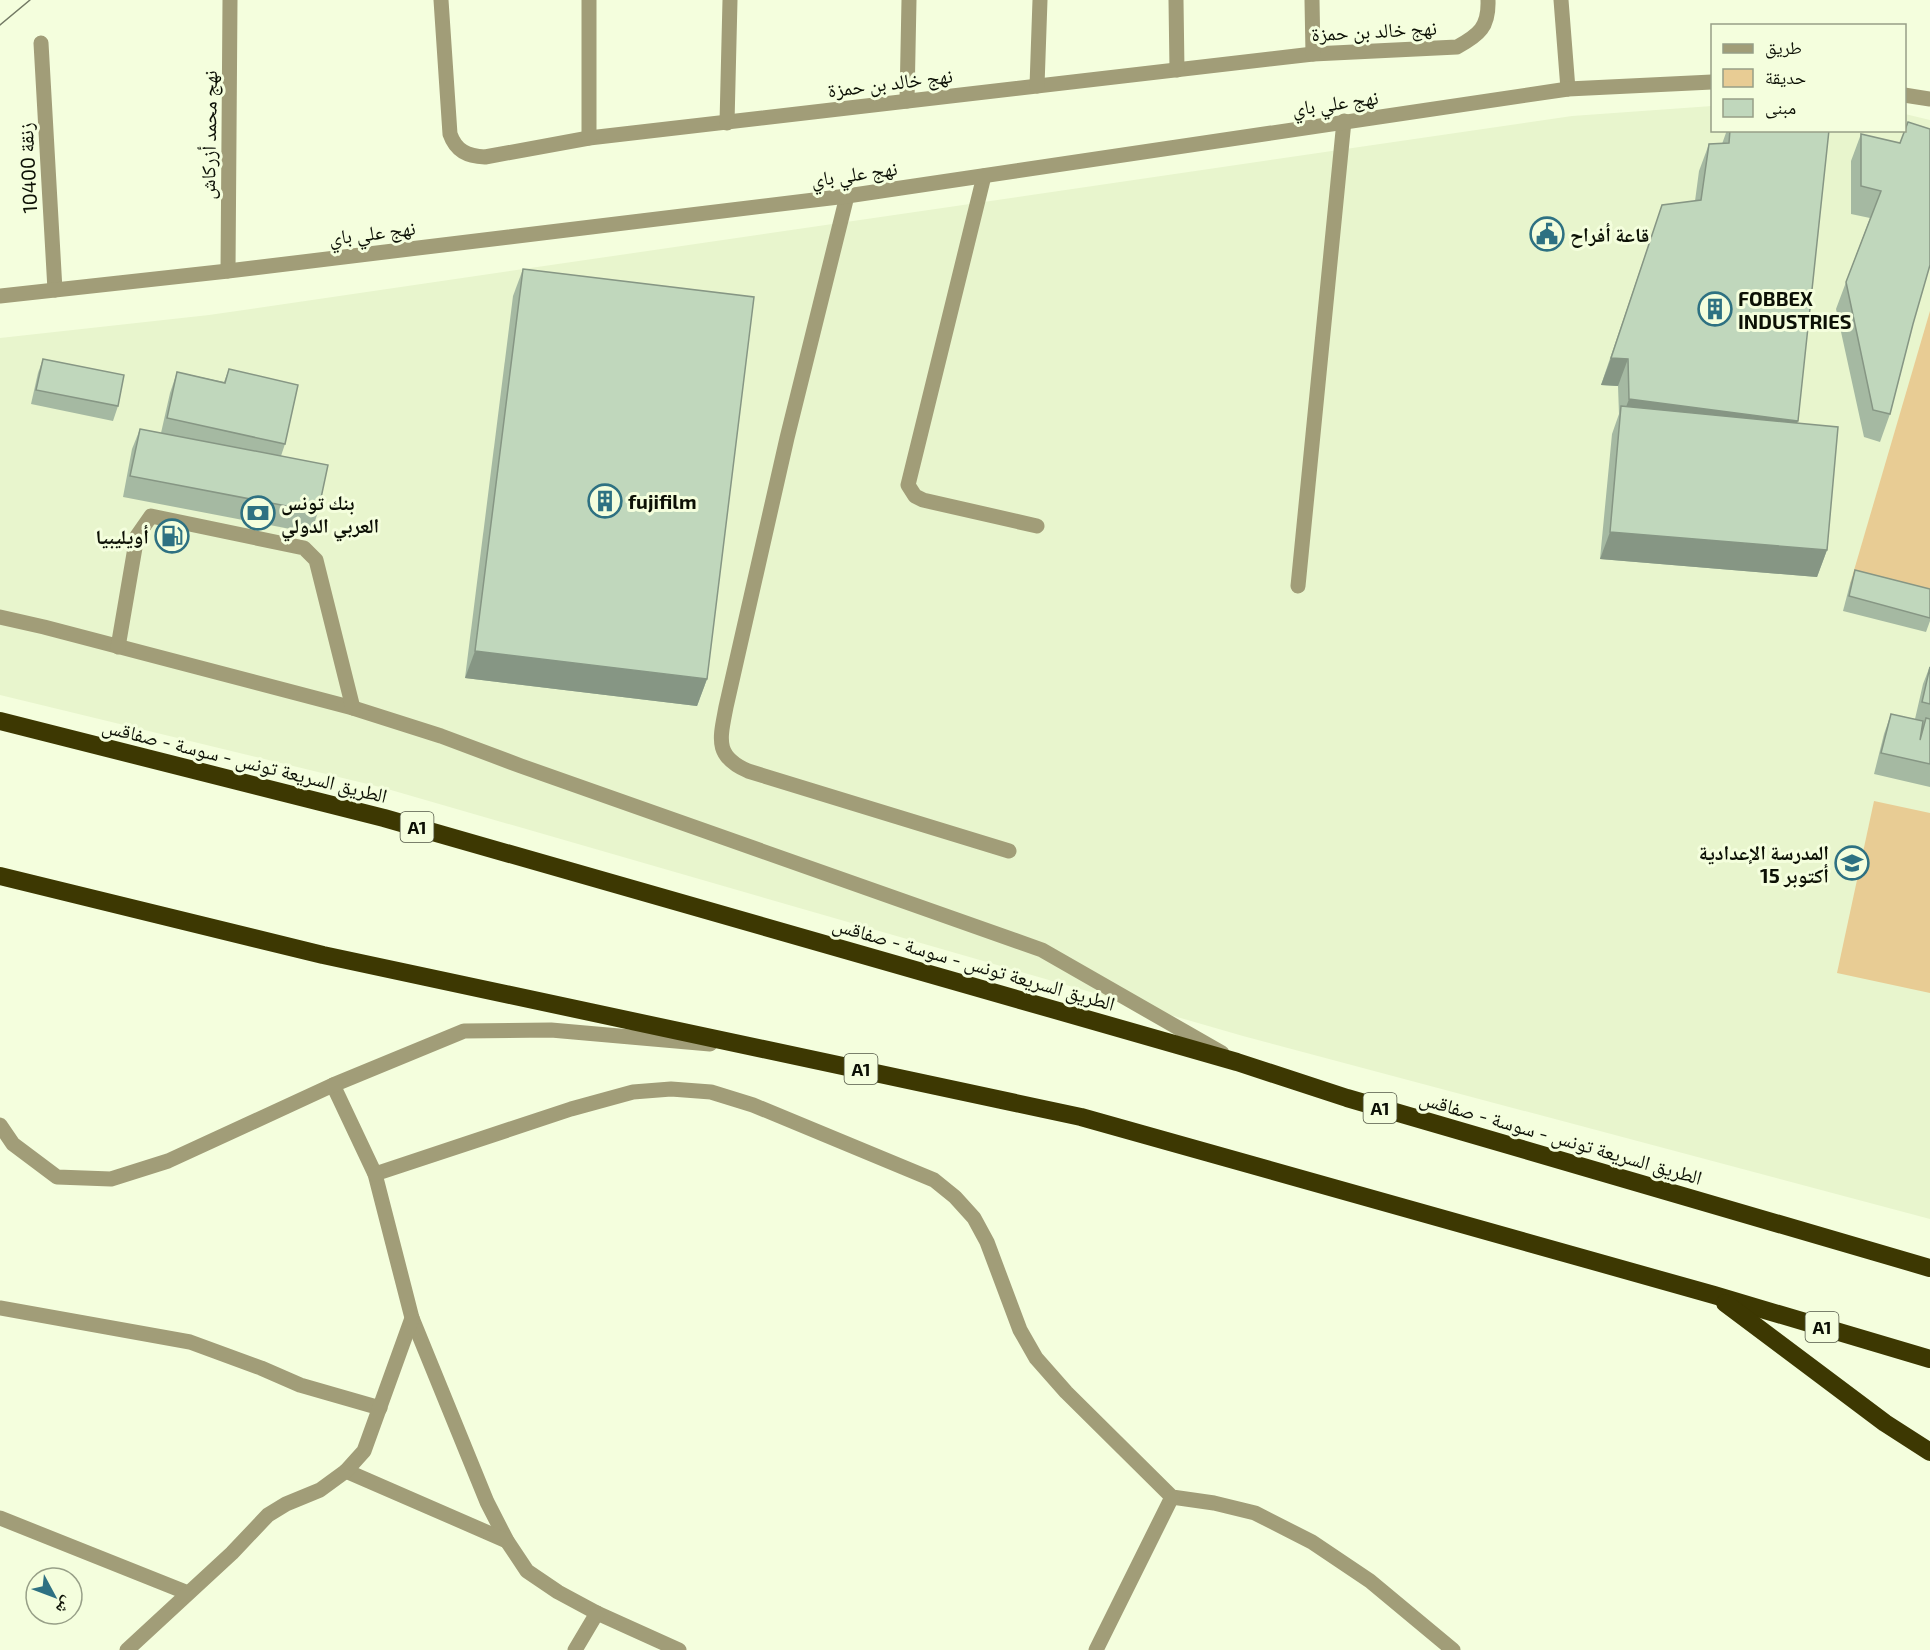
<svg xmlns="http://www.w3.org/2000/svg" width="1930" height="1650" viewBox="0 0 1930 1650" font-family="'Exo 2','Noto Naskh Arabic',sans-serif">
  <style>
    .built { fill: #e8f5cd }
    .green { fill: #e8cc94 }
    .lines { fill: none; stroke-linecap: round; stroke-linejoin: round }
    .lane { stroke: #a19d78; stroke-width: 15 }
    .street { stroke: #a19d78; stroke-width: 15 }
    .highway { stroke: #3d3802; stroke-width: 18 }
    .tram { stroke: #737a65; stroke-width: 1.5 }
    .wall { fill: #a5b9a2 }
    .shaded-wall { fill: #869684 }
    .building { fill: #c0d7bc; stroke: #869684; stroke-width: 1.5 }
    .labels { text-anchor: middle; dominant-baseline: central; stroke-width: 6; stroke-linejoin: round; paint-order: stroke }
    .shield { fill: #f4fedd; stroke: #525746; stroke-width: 1.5 }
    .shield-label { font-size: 18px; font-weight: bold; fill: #0c1005 }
    .street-label { font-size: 20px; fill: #0c1005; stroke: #f4fedd }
    .poi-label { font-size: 20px; font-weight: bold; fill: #0c1005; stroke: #f4fedd; text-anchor: start }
  </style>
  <rect width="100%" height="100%" fill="#f4fedd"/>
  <!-- built -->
  <polygon class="built" points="1712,106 1712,130 1904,130 1905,114 1930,120 1930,1219 1243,1036 384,788 0,695 0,338 209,315 1572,116"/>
  <!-- green -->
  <g class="green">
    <polygon points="1930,311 1930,605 1850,584"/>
    <polygon points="1874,801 1930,813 1930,993 1837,973"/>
  </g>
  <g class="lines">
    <!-- lane -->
    <g class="lane">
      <polyline points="984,176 908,485 915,496 923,500 1037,526"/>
      <polyline points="1298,586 1344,121"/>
      <polyline points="0,617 44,627 353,708 441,736 521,766 1042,950 1222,1053"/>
      <polyline points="118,647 137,536 151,516 304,548 316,560 353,708"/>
    </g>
    <!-- street -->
    <g class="street">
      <path d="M441 0 450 134C456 151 467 156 485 157L589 138 1313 54 1457 47C1479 35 1489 27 1488 0"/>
      <polyline points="589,0 589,138"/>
      <polyline points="1176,0 1177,70"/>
      <polyline points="1312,0 1313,54"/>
      <polyline points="1561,0 1568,89"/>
      <polyline points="41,43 55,290"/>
      <polyline points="1037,86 1040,0"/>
      <polyline points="1904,95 1930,99"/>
      <polyline points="907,101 909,0"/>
      <polyline points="727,123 730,0"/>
      <path d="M847 196 787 438 726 707C720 739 714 756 748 771L1009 851"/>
      <polyline points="228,271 230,0"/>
      <polyline points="0,296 228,271 847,196 1568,89 1712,82"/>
      <polyline points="333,1085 375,1174 412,1318 487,1502 507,1541 527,1571 558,1592 597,1613 679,1650"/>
      <polyline points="0,1125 13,1144 57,1177 111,1179 168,1161 333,1085 464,1031 551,1030 710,1044"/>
      <polyline points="375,1174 571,1109 633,1092 671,1089 711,1092 753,1105 934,1180 955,1197 974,1218 987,1242 1020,1330 1036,1358 1066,1392 1172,1497 1214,1503 1255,1513 1312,1542 1370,1581 1453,1650"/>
      <polyline points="0,1308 190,1342 261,1368 300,1385 380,1408"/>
      <polyline points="346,1471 507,1541"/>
      <polyline points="0,1518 188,1593"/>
      <polyline points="127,1650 232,1553 268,1515 286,1504 320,1490 346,1471 364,1451 412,1318"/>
      <polyline points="575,1650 597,1613"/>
      <polyline points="1096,1650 1172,1497"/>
    </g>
    <!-- highway -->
    <g class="highway">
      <polyline points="0,721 384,818 1237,1062 1347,1098 1930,1268"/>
      <polyline points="0,876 323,955 1081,1117 1714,1295 1930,1359"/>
      <polyline points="1725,1303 1885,1423 1930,1452"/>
    </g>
    <!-- tram -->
    <polyline class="tram" points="0,25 30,0"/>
  </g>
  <!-- wall -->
  <g class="wall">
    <polygon points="1727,130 1829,130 1797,423 1827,550 1817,577 1600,559 1612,434 1619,414 1618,386 1601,385 1662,205 1695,201 1699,171 1709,144 1722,144"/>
    <polygon points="1861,134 1900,143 1913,324 1890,414 1880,442 1864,437 1836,309 1870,218 1851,214 1851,161"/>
    <polygon points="523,269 707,679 697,706 465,678 513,296"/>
    <polygon points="43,359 118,406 113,421 31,404 38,373"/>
    <polygon points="229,369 285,444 281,456 318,512 311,533 123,497 132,449 140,429 161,433 170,393 177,372 224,382"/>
    <polygon points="1855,570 1930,589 1930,621 1926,632 1843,611 1850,584"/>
    <polygon points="1930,666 1930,787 1874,774 1884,734 1891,714 1915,719 1923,684"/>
  </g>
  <!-- shaded-wall -->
  <g class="shaded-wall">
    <polygon points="1611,358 1628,359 1618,386 1601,385"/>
    <polygon points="1629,399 1798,421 1788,448 1620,423"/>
    <polygon points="1610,532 1827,550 1817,577 1600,559"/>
    <polygon points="475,651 707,679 697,706 465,678"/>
  </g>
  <!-- building -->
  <g class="building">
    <polygon points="1908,122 1930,129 1930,265 1913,324 1890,414 1873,410 1846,282 1881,191 1861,186 1861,134 1900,143"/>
    <polygon points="1730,130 1829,130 1798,421 1629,399 1628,359 1611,358 1662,205 1701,200 1709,144 1729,143"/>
    <polygon points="523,269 754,297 707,679 475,651"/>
    <polygon points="43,359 124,375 118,406 36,390"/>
    <polygon points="229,369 298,385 285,444 167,418 177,372 225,383"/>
    <polygon points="1621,406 1838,427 1827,550 1610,532"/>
    <polygon points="140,429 328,465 318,512 130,476"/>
    <polygon points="1855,570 1930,589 1930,618 1849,596"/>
    <polygon points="1930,667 1930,704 1922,702"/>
    <polygon points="1891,714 1923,721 1920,740 1926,718 1930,719 1930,764 1881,753"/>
  </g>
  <!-- icons -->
  <defs>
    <symbol id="civic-ring" viewBox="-11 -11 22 22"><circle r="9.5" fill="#f4fedd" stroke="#2e7182" stroke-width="1.5"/><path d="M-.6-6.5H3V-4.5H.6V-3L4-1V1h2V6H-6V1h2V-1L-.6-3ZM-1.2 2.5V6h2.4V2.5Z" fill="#2e7182"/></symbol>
    <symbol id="building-ring" viewBox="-11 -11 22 22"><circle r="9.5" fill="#f4fedd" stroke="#2e7182" stroke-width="1.5"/><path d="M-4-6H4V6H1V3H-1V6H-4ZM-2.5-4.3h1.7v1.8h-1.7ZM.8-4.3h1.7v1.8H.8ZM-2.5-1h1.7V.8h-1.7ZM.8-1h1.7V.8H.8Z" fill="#2e7182"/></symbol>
    <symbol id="bank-ring" viewBox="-11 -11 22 22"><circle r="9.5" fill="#f4fedd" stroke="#2e7182" stroke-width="1.5"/><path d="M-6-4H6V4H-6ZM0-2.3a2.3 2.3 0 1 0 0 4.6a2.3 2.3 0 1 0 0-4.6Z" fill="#2e7182"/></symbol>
    <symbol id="fuel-ring" viewBox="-11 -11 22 22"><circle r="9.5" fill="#f4fedd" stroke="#2e7182" stroke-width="1.5"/><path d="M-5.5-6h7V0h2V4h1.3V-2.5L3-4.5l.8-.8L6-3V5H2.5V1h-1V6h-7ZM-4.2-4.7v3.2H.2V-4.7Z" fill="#2e7182"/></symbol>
    <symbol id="school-ring" viewBox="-11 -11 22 22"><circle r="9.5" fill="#f4fedd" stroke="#2e7182" stroke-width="1.5"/><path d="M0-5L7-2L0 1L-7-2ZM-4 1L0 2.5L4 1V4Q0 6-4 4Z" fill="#2e7182"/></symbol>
  </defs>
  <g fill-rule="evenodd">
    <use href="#civic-ring" x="1528" y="215" width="38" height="38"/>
    <use href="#building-ring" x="1696" y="290" width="38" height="38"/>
    <use href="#building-ring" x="586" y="482" width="38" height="38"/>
    <use href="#bank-ring" x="239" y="494" width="38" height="38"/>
    <use href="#fuel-ring" x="153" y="517" width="38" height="38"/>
    <use href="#school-ring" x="1833" y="844" width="38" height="38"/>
  </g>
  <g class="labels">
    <!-- shield labels -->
    <g class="shield">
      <rect x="400.5" y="812" width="33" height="30" rx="4.5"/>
      <rect x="844.5" y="1054" width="33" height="30" rx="4.5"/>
      <rect x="1363.5" y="1093" width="33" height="30" rx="4.5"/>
      <rect x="1805.5" y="1312" width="33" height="30" rx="4.5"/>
    </g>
    <g class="shield-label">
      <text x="417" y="827">A1</text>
      <text x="861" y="1069">A1</text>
      <text x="1380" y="1108">A1</text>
      <text x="1822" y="1327">A1</text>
    </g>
    <!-- street labels -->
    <g class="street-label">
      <text transform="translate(1374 30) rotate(-3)">نهج خالد بن حمزة</text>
      <text transform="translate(890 82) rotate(-7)">نهج خالد بن حمزة</text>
      <text transform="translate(1335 102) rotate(-8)">نهج علي باي</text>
      <text transform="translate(208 135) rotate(-89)">نهج محمد أزركاش</text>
      <text transform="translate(27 168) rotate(-93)">زنقة 10400</text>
      <text transform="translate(854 173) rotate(-8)">نهج علي باي</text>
      <text transform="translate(372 232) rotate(-7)">نهج علي باي</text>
      <text transform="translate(245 760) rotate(14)">الطريق السريعة تونس - سوسة - صفاقس</text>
      <text transform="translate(974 963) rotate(16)">الطريق السريعة تونس - سوسة - صفاقس</text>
      <text transform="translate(1561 1137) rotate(16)">الطريق السريعة تونس - سوسة - صفاقس</text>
    </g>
    <!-- poi labels -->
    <g class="poi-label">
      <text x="1570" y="234">قاعة أفراح</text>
      <text x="1738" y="298">FOBBEX<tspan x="1738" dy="23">INDUSTRIES</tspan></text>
      <text x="628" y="501">fujifilm</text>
      <text x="281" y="502">بنك تونس<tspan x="281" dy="23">العربي الدولي</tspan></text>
      <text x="149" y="536" text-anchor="end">أويليبيا</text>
      <text x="1829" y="852" text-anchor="end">المدرسة الإعدادية<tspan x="1829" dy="23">15 أكتوبر</tspan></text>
    </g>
  </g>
  <!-- legend -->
  <rect x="1711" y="24" width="195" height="108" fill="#f4fedd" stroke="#979f87" stroke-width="1.5"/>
  <rect x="1723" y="44" width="30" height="9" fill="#a19d78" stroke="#979f87" stroke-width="1.5"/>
  <text x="1765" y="54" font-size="18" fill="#0c1005">طريق</text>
  <rect x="1723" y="69" width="30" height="18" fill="#e8cc94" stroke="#979f87" stroke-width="1.5"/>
  <text x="1765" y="84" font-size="18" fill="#0c1005">حديقة</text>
  <rect x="1723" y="99" width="30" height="18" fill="#c0d7bc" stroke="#979f87" stroke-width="1.5"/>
  <text x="1765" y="114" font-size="18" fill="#0c1005">مبنى</text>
  <!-- north arrow -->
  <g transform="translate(54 1596) rotate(131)"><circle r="28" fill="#f4fedd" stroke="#979f87" stroke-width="1.5"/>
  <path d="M0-4.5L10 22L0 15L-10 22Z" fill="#2e7182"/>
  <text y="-9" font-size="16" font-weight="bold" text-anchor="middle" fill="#0c1005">ش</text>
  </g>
</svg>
